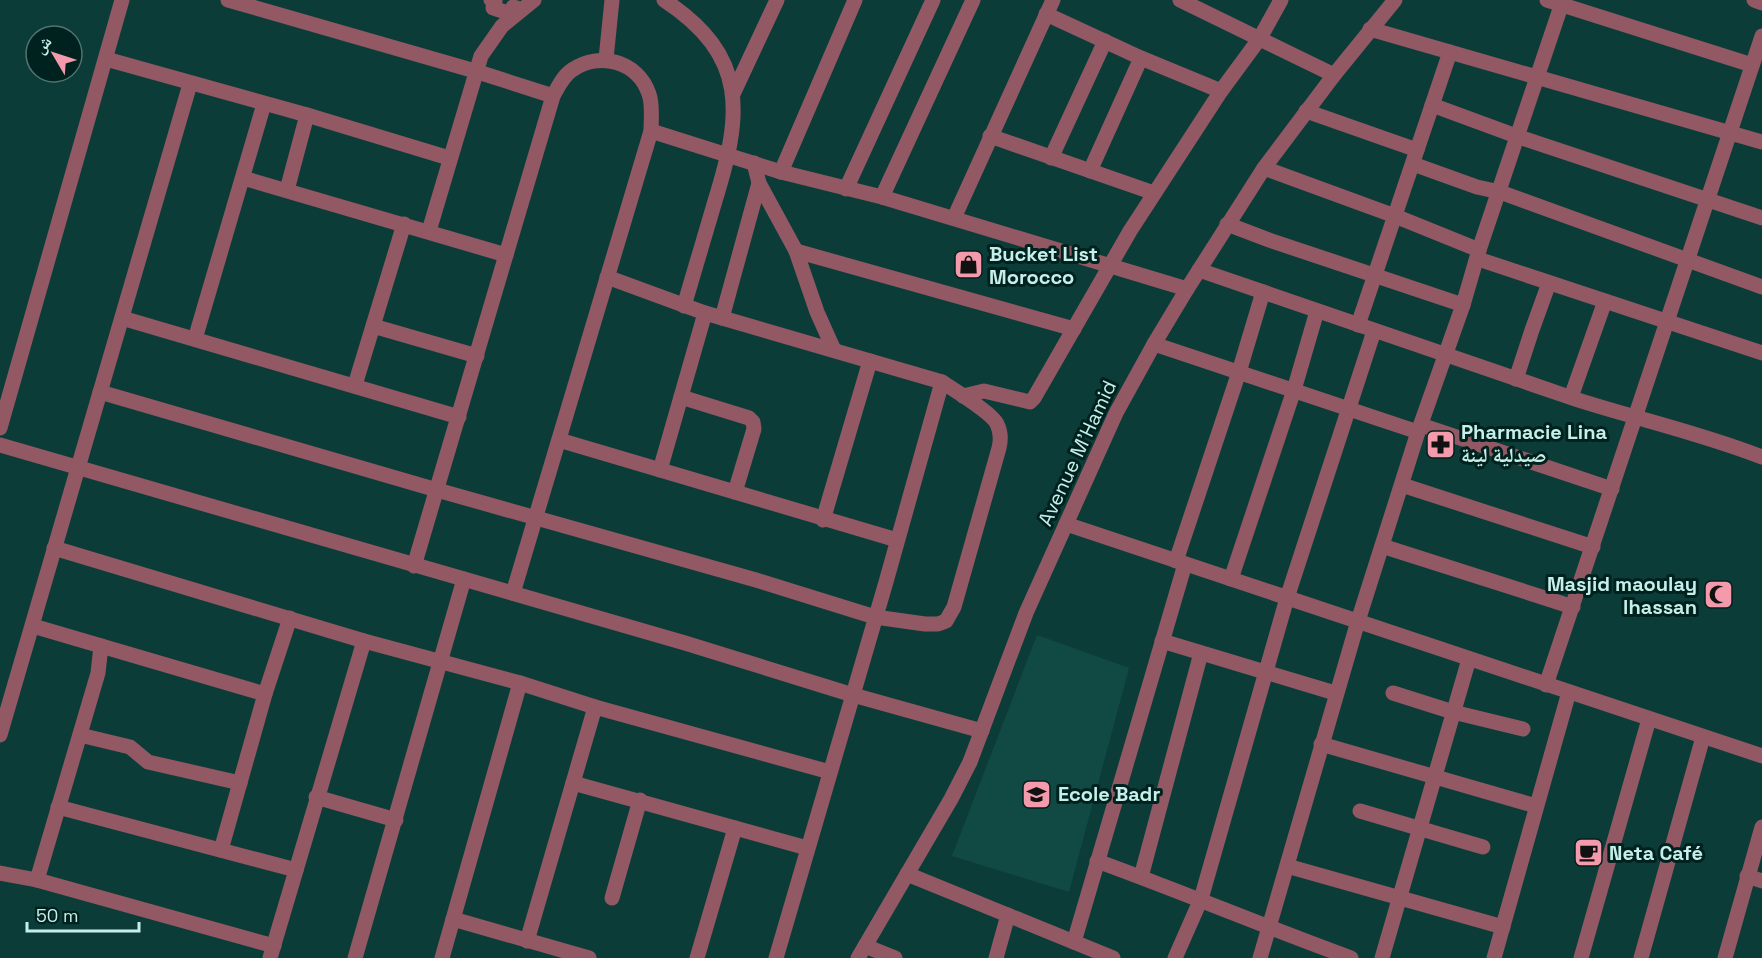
<svg xmlns="http://www.w3.org/2000/svg" width="1762" height="958" viewBox="0 0 1762 958" font-family="'Space Grotesk','Noto Naskh Arabic',sans-serif">
  <style>
    .built { fill: #114a45 }
    .lines { fill: none; stroke-linecap: round; stroke-linejoin: round }
    .minor { stroke: #925864; stroke-width: 15 }
    .labels { text-anchor: middle; dominant-baseline: central; stroke-width: 6; stroke-linejoin: round; paint-order: stroke }
    .poi-label { font-size: 20px; font-weight: bold; fill: #c7efea; stroke: #00221f; text-anchor: start }
    .street-label { font-size: 20px; fill: #c7efea; stroke: #00221f }
  </style>
  <rect width="100%" height="100%" fill="#0c3c38"/>
  <!-- built -->
  <polygon class="built" points="1037,635 1129,668 1069,892 952,856"/>
  <g class="lines">
    <!-- minor -->
    <g class="minor">
      <polyline points="228,0 475,71 553,96"/>
      <polyline points="491,0 495,1 493,8 511,14 513,7 517,8"/>
      <path d="M664 0C749 56 742 114 715 201 705 236 694 271 684 306"/>
      <polyline points="1180,0 1334,75"/>
      <polyline points="1547,0 1752,65"/>
      <polyline points="1754,0 1762,3"/>
      <polyline points="1046,14 1141,58 1221,91"/>
      <polyline points="1370,29 1762,142"/>
      <polyline points="106,59 307,115 449,158"/>
      <polyline points="606,59 612,0"/>
      <polyline points="733,94 777,0"/>
      <polyline points="1432,105 1519,137 1762,218"/>
      <polyline points="1306,111 1417,150"/>
      <polyline points="651,131 781,172 882,197 1187,289"/>
      <polyline points="990,136 1154,193"/>
      <polyline points="1051,158 1105,41"/>
      <polyline points="754,163 759,183 796,251 817,312 834,350"/>
      <polyline points="1413,164 1477,187 1500,192 1762,287"/>
      <polyline points="1264,168 1395,216 1479,250"/>
      <polyline points="1090,171 1141,58"/>
      <polyline points="781,172 855,0"/>
      <polyline points="243,178 506,255"/>
      <polyline points="846,189 933,0"/>
      <polyline points="287,190 307,115"/>
      <polyline points="882,197 973,0"/>
      <polyline points="954,218 1053,0"/>
      <polyline points="1227,224 1269,240 1463,305"/>
      <polyline points="429,231 481,56 502,26 534,0"/>
      <polyline points="796,251 1074,329"/>
      <polyline points="1478,259 1762,353"/>
      <path d="M1199 270C1324 313 1449 357 1575 399 1637 419 1701 433 1762 457"/>
      <polyline points="122,318 459,417"/>
      <polyline points="722,318 759,183"/>
      <polyline points="1358,325 1450,52"/>
      <polyline points="373,326 477,356"/>
      <polyline points="195,339 264,104"/>
      <polyline points="1154,344 1418,432"/>
      <polyline points="1516,379 1532,330 1549,283"/>
      <polyline points="355,385 404,224"/>
      <path d="M100 392 437 490 756 580 875 617 925 624H938L946 621 954 607 999 448C1001 440 1001 432 997 424 992 413 954 390 942 382L705 313 607 277"/>
      <polyline points="963,396 984,391 1030,402 1034,398 1130,231 1221,91 1260,38 1281,0"/>
      <polyline points="681,397 749,418 753,422 754,429 735,492"/>
      <polyline points="1571,397 1605,301"/>
      <polyline points="1421,425 1612,489"/>
      <polyline points="0,428 122,0"/>
      <polyline points="559,440 897,540"/>
      <polyline points="0,445 685,643 853,695 982,731"/>
      <polyline points="660,470 705,313"/>
      <polyline points="1402,485 1593,547"/>
      <polyline points="823,520 870,361"/>
      <polyline points="1066,524 1762,756"/>
      <polyline points="1382,546 1573,607"/>
      <polyline points="54,548 364,641 520,683 595,707 830,772"/>
      <polyline points="1176,561 1239,372 1263,292"/>
      <path d="M414 566 553 96C558 87 563 76 572 70 599 51 638 61 649 94 653 105 651 119 651 131L513 593"/>
      <polyline points="1231,579 1294,390 1317,311"/>
      <polyline points="33,626 265,694"/>
      <polyline points="1162,641 1335,693"/>
      <polyline points="1546,685 1762,36"/>
      <polyline points="1393,693 1453,712 1523,729"/>
      <polyline points="0,735 190,84"/>
      <polyline points="80,735 130,747 148,762 240,783"/>
      <polyline points="1321,744 1536,806"/>
      <polyline points="573,783 807,848"/>
      <polyline points="316,797 396,820"/>
      <polyline points="58,807 296,870"/>
      <polyline points="1360,811 1483,847"/>
      <polyline points="221,850 265,694 290,618"/>
      <path d="M1097 861C1182 892 1266 927 1351 958"/>
      <polyline points="1287,866 1503,927"/>
      <polyline points="0,873 37,880 274,946"/>
      <polyline points="907,874 1113,958"/>
      <polyline points="1747,876 1762,881"/>
      <polyline points="1141,877 1201,653"/>
      <polyline points="37,880 98,673 101,646"/>
      <polyline points="612,898 640,800"/>
      <polyline points="453,919 589,958"/>
      <polyline points="527,941 595,707"/>
      <polyline points="1074,942 1185,564"/>
      <polyline points="865,946 895,958"/>
      <polyline points="270,958 364,641"/>
      <polyline points="355,958 464,579"/>
      <polyline points="442,958 520,683"/>
      <polyline points="697,958 735,828"/>
      <polyline points="776,958 886,582 942,382"/>
      <polyline points="858,958 951,799 970,762 1026,613 1116,413 1154,344 1187,289 1264,168 1334,75 1395,0"/>
      <polyline points="996,958 1008,915"/>
      <polyline points="1175,958 1201,899 1287,598 1374,331"/>
      <polyline points="1260,958 1358,621 1418,432 1463,305 1479,250 1563,0"/>
      <polyline points="1382,958 1469,659"/>
      <polyline points="1494,958 1569,692"/>
      <polyline points="1581,958 1649,719"/>
      <polyline points="1641,958 1703,737"/>
      <polyline points="1725,958 1762,827"/>
    </g>
  </g>
  <!-- icons -->
  <defs>
    <symbol id="shop-square" viewBox="-11 -11 22 22"><rect x="-9" y="-9" width="18" height="18" rx="4" fill="#f39aac" stroke="#00221f"/><path d="M-5-2.5h2.3a2.7 3.5 0 0 1 5.4 0H5L5.5 6h-11ZM-1.5-2.5h3a1.5 2.3 0 0 0-3 0Z" fill="#111"/></symbol>
    <symbol id="pharmacy-square" viewBox="-11 -11 22 22"><rect x="-9" y="-9" width="18" height="18" rx="4" fill="#f39aac" stroke="#00221f"/><path d="M-2-6h4v4h4v4h-4v4h-4v-4h-4v-4h4Z" fill="#111"/></symbol>
    <symbol id="mosque-square" viewBox="-11 -11 22 22"><rect x="-9" y="-9" width="18" height="18" rx="4" fill="#f39aac" stroke="#00221f"/><path d="M3.5-4.9A6 6 0 1 0 3.5 4.9A5 5 0 1 1 3.5-4.9Z" fill="#111"/></symbol>
    <symbol id="school-square" viewBox="-11 -11 22 22"><rect x="-9" y="-9" width="18" height="18" rx="4" fill="#f39aac" stroke="#00221f"/><path d="M0-5L7-2L0 1L-7-2ZM-4 1L0 2.5L4 1V4Q0 6-4 4Z" fill="#111"/></symbol>
    <symbol id="cafe-square" viewBox="-11 -11 22 22"><rect x="-9" y="-9" width="18" height="18" rx="4" fill="#f39aac" stroke="#00221f"/><path d="M-5.5-4.5H6V0H3Q3 3.5 0 3.5H-2.5Q-5.5 3.5-5.5 0ZM3-3.2v2h1.7v-2ZM-6 4.5H4V6H-6Z" fill="#111"/></symbol>
  </defs>
  <g fill-rule="evenodd">
    <use href="#shop-square" x="952" y="248" width="33" height="33"/>
    <use href="#pharmacy-square" x="1424" y="428" width="33" height="33"/>
    <use href="#mosque-square" x="1702" y="578" width="33" height="33"/>
    <use href="#school-square" x="1020" y="778" width="33" height="33"/>
    <use href="#cafe-square" x="1572" y="836" width="33" height="33"/>
  </g>
  <g class="labels">
    <!-- poi labels -->
    <g class="poi-label">
      <text x="989" y="254">Bucket List<tspan x="989" dy="23">Morocco</tspan></text>
      <text x="1461" y="432">Pharmacie Lina<tspan x="1461" dy="23">صيدلية لينة</tspan></text>
      <text x="1697" y="584" text-anchor="end">Masjid maoulay<tspan x="1697" dy="23">lhassan</tspan></text>
      <text x="1058" y="794">Ecole Badr</text>
      <text x="1609" y="853">Neta Café</text>
    </g>
    <!-- street labels -->
    <g class="street-label">
      <text transform="translate(1077 453) rotate(-65)">Avenue M'Hamid</text>
    </g>
  </g>
  <!-- north arrow -->
  <g transform="translate(54 54) rotate(309)"><circle r="28" fill="#00221f" stroke="#507470" stroke-width="1.5"/>
  <path d="M0-4.5L10 22L0 15L-10 22Z" fill="#f39aac"/>
  <text y="-9" font-size="16" font-weight="bold" text-anchor="middle" fill="#c7efea">ش</text>
  </g>
  <!-- scale -->
  <path d="M27 922v9h112v-9" fill="none" stroke="#c7efea" stroke-width="3"/>
  <text x="36" y="922" font-size="18" fill="#c7efea" stroke="#00221f" stroke-width="4.5" paint-order="stroke">50 m</text>
</svg>
